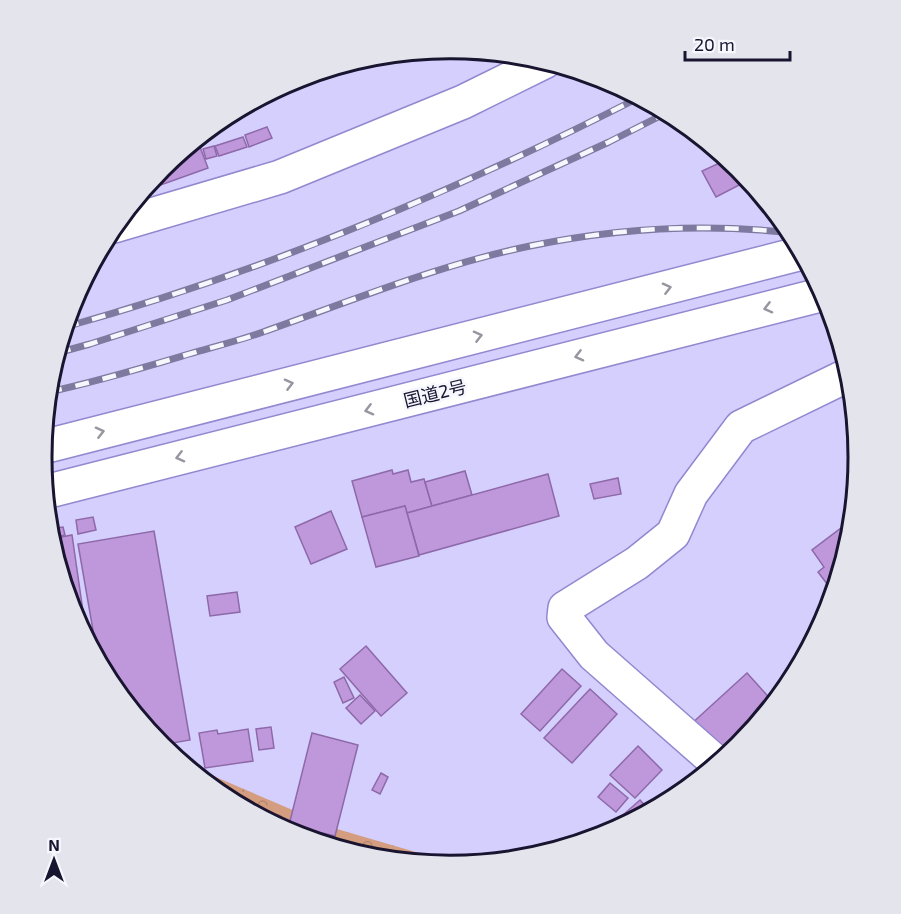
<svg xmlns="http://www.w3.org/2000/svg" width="901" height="914" viewBox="0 0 901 914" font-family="'Exo 2','Noto Sans JP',sans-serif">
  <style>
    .forest { fill: url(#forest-crowns) }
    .building { fill: #bf98dc; stroke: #8e69a9; stroke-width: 1.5 }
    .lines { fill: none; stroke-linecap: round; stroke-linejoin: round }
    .street-casing { stroke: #9288cf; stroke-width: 36 }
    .highway-casing { stroke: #9288cf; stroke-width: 36 }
    .street { stroke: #fff; stroke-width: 33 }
    .highway { stroke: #fff; stroke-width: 33 }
    .rail-casing { stroke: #7e799e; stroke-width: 7 }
    .rail { stroke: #f6f6fd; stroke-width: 4.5; stroke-dasharray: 14; stroke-linecap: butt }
    .oneway { stroke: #9895a1 }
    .labels { text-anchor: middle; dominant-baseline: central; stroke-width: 5; stroke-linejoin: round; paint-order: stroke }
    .street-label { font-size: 18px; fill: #19142f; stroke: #f6f6fd }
    .rim { fill: none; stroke: #19142f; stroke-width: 3 }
  </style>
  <defs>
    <pattern id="forest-crowns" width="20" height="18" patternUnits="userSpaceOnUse" patternTransform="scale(1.5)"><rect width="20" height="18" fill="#d49d7f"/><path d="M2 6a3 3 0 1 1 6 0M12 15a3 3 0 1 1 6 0" fill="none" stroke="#b5866e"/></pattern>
  </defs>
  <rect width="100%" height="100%" fill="#d4cffd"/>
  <!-- forest -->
  <polygon class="forest" points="183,763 337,829 460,865 450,865 370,858 294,834 223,796"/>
  <!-- building -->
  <g class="building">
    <polygon points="267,127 272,138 249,147 245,135"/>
    <polygon points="243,137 247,147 219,156 215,146"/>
    <polygon points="214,146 217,156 206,159 203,149"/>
    <polygon points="200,147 208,168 144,191 162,168 178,155"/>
    <polygon points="728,159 740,168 749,180 716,197 702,171"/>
    <polygon points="392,470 393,474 408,470 411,482 424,479 432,506 407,513 405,506 362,517 352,481"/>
    <polygon points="465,471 472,495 432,506 425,482"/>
    <polygon points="548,474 559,516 419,555 407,513"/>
    <polygon points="618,478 621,494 594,499 590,484"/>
    <polygon points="405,506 419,556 376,567 362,517"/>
    <polygon points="331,511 347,549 311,564 295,527"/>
    <polygon points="93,517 96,530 78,534 76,520"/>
    <polygon points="853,519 851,537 834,593 818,572 824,567 812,550"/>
    <polygon points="63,527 65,535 50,539 49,529"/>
    <polygon points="154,531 190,740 161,745 111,684 98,659 78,544"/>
    <polygon points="72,535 87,639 73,613 51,539"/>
    <polygon points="237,592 240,612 210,616 207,596"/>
    <polygon points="366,646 407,693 381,716 340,669"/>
    <polygon points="562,669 581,686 540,731 521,714"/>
    <polygon points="747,673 774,703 739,746 722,760 689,726"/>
    <polygon points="344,677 354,698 343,703 334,682"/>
    <polygon points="590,689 617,714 572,763 544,738"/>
    <polygon points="360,695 375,711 361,724 346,708"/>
    <polygon points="271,727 274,748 259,750 256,729"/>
    <polygon points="248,729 253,761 205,768 199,733 217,730 218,734"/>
    <polygon points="312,733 358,745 335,836 289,825"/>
    <polygon points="638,746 662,770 635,798 610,775"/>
    <polygon points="381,773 388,777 380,794 372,790"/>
    <polygon points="610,783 628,798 616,812 598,797"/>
    <polygon points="640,800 650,811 630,822 623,815"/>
  </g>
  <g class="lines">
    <defs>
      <g id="street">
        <polyline points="114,226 280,177 463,102 546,61"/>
        <polyline points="718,764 594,655 564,617 565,608 637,563 673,534 691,494 741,427 850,374"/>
      </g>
      <g id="highway">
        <polyline points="43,447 802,253"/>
        <polyline points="45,492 824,294"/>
      </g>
    </defs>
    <!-- street casing -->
    <use href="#street" class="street-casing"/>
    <!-- highway casing -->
    <use href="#highway" class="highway-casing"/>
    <!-- street -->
    <use href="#street" class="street"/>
    <!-- highway -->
    <use href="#highway" class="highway"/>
    <defs>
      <g id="rail">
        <path d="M65 327C264 272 456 191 640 97"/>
        <polyline points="57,353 90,344 227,300 459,211 609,142 668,112"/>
        <path d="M48 392C96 382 142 368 189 354 213 347 238 341 263 332 351 301 438 265 530 246 617 228 704 223 792 233"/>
      </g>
    </defs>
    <!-- rail casing -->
    <use href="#rail" class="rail-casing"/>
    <!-- rail -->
    <use href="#rail" class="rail"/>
  </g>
  <!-- one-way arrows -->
  <defs><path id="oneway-chevron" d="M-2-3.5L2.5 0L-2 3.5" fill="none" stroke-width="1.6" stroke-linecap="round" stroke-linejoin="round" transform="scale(1.5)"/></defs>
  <g class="oneway">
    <use href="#oneway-chevron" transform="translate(667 288) rotate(-14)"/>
    <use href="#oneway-chevron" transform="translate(768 308) rotate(166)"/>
    <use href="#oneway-chevron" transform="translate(478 336) rotate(-14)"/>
    <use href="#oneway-chevron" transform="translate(579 356) rotate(166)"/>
    <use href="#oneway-chevron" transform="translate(289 384) rotate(-14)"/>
    <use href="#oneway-chevron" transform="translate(369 410) rotate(166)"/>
    <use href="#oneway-chevron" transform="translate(100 432) rotate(-14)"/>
    <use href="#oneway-chevron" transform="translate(180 457) rotate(166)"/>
  </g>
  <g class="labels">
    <!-- street labels -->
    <g class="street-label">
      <text transform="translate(435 393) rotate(-14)">国道2号</text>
    </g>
  </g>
  <!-- crop -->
  <path d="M0 0H901V914H0ZM52 457a398 398 0 1 1 796 0a398 398 0 1 1-796 0Z" fill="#e4e4ed" fill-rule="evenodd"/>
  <path class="rim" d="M52 457a398 398 0 1 1 796 0a398 398 0 1 1-796 0Z"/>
  <!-- north arrow -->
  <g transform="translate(54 860)" stroke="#f6f6fd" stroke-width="4.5" paint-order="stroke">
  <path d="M0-4.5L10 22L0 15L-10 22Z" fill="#19142f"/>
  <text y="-9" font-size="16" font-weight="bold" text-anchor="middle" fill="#19142f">N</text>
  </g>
  <!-- scale -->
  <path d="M685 51v9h105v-9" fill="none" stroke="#19142f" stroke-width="3"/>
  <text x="694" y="51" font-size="18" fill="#19142f" stroke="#f6f6fd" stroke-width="4.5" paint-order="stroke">20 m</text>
</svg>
